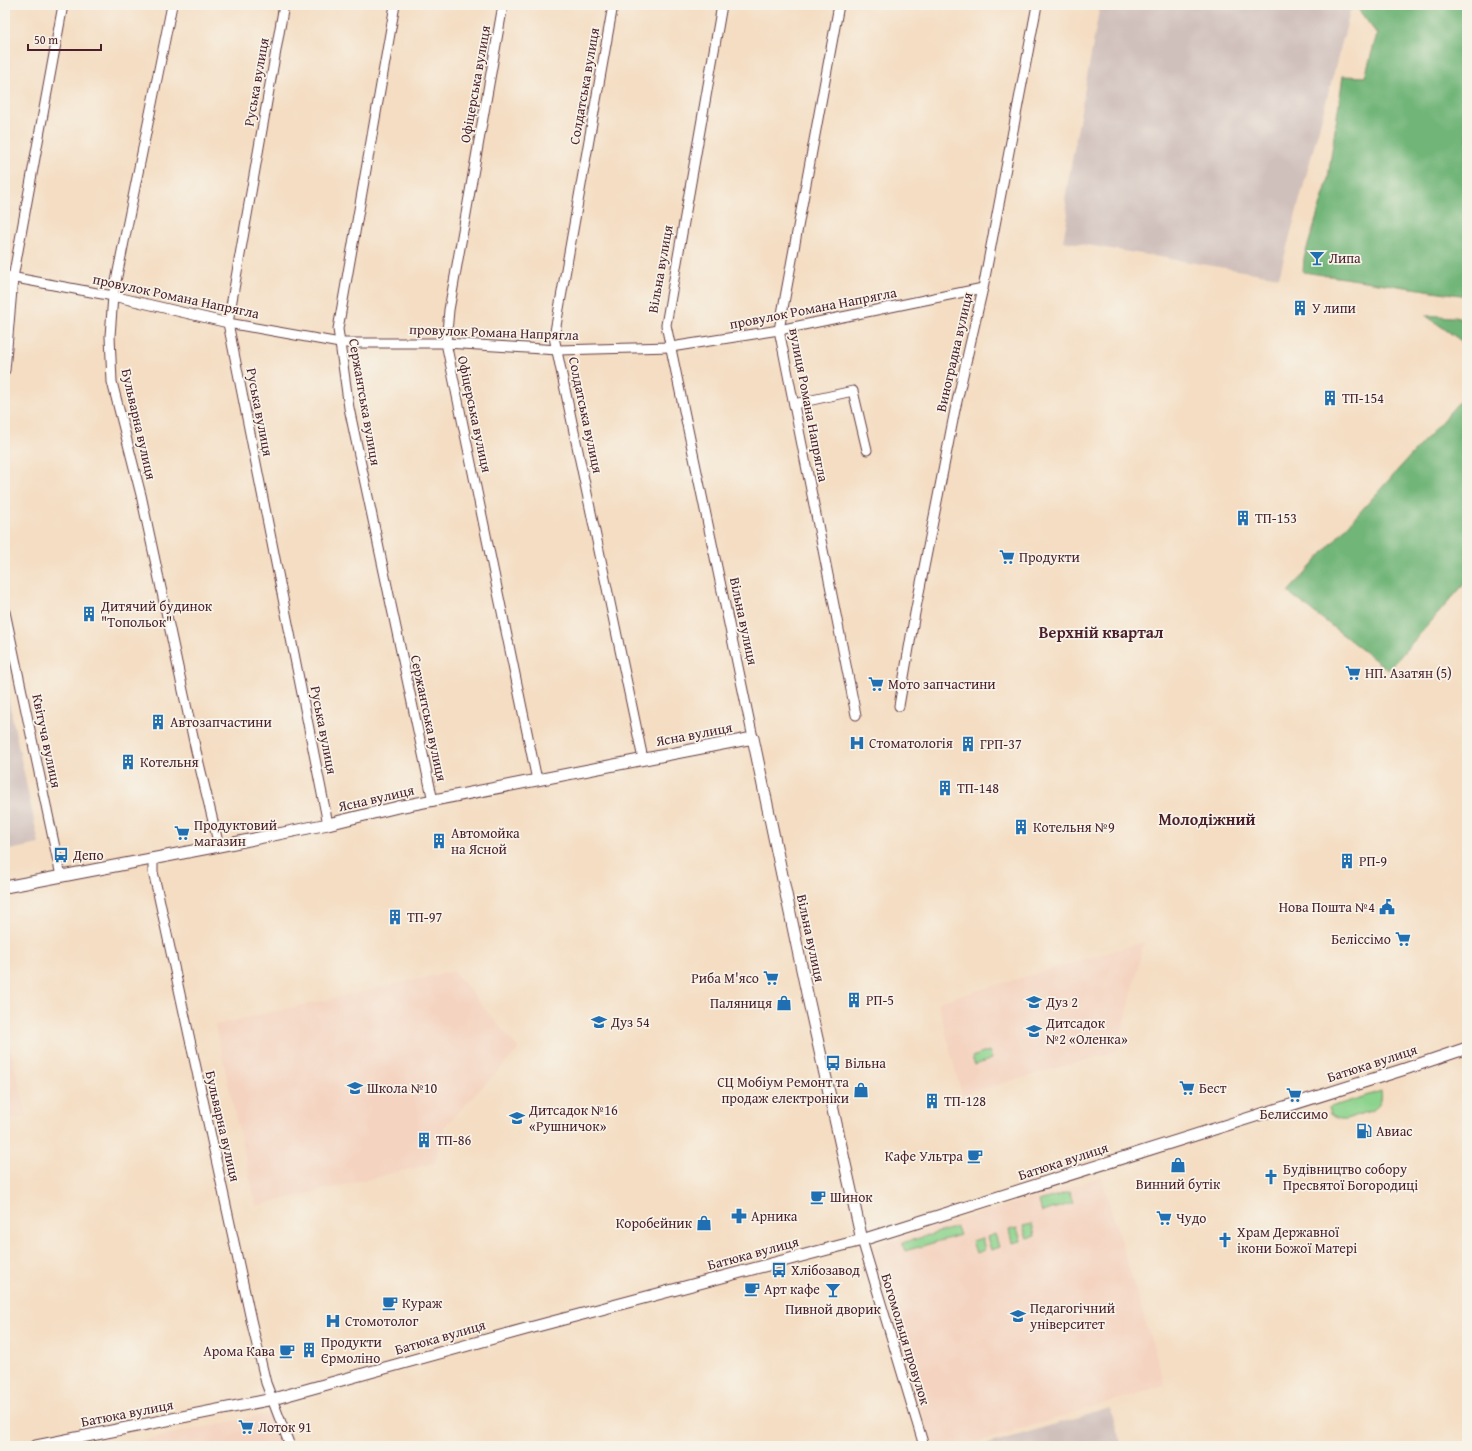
<svg xmlns="http://www.w3.org/2000/svg" width="1472" height="1451" viewBox="0 0 1472 1451" font-family="'Gentium Book Plus',serif">
  <style>
    .built { fill: #f4d3c0 }
    .industrial { fill: #d0c0bc }
    .green { fill: #8cd38d; stroke: #6b795c }
    .forest { fill: #71b578; stroke: #5e6a52 }
    .lines { fill: none; stroke-linecap: round; stroke-linejoin: round }
    .minor-casing { stroke: #643c42; stroke-width: 11 }
    .tertiary-casing { stroke: #643c42; stroke-width: 13 }
    .minor { stroke: #fff; stroke-width: 9 }
    .tertiary { stroke: #fff; stroke-width: 11 }
    .labels { text-anchor: middle; dominant-baseline: central; stroke-width: 3.5; stroke-linejoin: round; paint-order: stroke }
    .street-label { font-size: 14px; fill: #4a1f2b; stroke: #f7f3e8 }
    .poi-label { font-size: 14px; fill: #4a1f2b; stroke: #f7f3e8; text-anchor: start }
    .quarter-label { font-size: 16px; font-weight: bold; fill: #4a1f2b; stroke: #f7f3e8 }
  </style>
  <rect width="100%" height="100%" fill="#f7f3e8"/>
  <filter id="ink" filterUnits="userSpaceOnUse"><feTurbulence type="fractalNoise" baseFrequency=".025" numOctaves="2"/><feDisplacementMap in="SourceGraphic" scale="8" xChannelSelector="R" yChannelSelector="G"/><feConvolveMatrix kernelMatrix="1 2 1 2 8 2 1 2 1" color-interpolation-filters="sRGB"/></filter>
  <filter id="wash" filterUnits="userSpaceOnUse"><feTurbulence type="fractalNoise" baseFrequency=".012" numOctaves="4" result="noise"/><feDisplacementMap in="SourceGraphic" scale="16" xChannelSelector="R" yChannelSelector="G"/><feGaussianBlur stdDeviation="0.9" result="paint"/><feColorMatrix in="noise" values="0 0 0 0 0 0 0 0 0 0 0 0 0 0 0 0 0 1.4 0 .05"/><feComposite in="paint" operator="in"/></filter>
  <g filter="url(#wash)">
    <rect width="100%" height="100%" fill="#f4ddc2"/>
    <!-- built -->
    <g class="built">
      <polygon points="1144,942 1118,1051 962,1095 938,1002"/>
      <polygon points="453,971 519,1049 444,1127 435,1163 256,1206 215,1025"/>
      <polygon points="5,1027 27,1116 5,1121"/>
      <polygon points="1101,1177 1165,1385 965,1446 933,1446 872,1246"/>
      <polygon points="272,1413 278,1446 115,1446"/>
    </g>
    <!-- industrial -->
    <g class="industrial">
      <polygon points="1100,5 1352,5 1279,277 1063,241 1068,215 1065,199"/>
      <polygon points="5,683 39,844 5,851"/>
      <polygon points="1110,1408 1122,1446 981,1446"/>
    </g>
    <!-- green -->
    <g class="green">
      <polygon points="989,1051 992,1059 975,1065 972,1057"/>
      <path d="M1381 1091C1384 1109 1371 1111 1357 1115 1352 1117 1346 1120 1341 1119 1337 1119 1333 1117 1330 1114L1328 1108Z"/>
      <polygon points="1069,1192 1073,1203 1042,1212 1039,1201"/>
      <polygon points="1032,1224 1035,1236 1027,1238 1023,1226"/>
      <polygon points="957,1227 960,1235 905,1251 902,1243"/>
      <polygon points="1017,1228 1021,1241 1012,1243 1009,1230"/>
      <polygon points="995,1234 999,1247 991,1250 987,1237"/>
      <polygon points="982,1238 985,1250 976,1253 972,1241"/>
    </g>
    <!-- forest -->
    <g class="forest">
      <polygon points="1355,5 1467,5 1467,296 1303,272 1304,258 1327,184 1343,76 1365,77 1377,34"/>
      <polygon points="1425,315 1467,318 1467,345"/>
      <polygon points="1467,393 1467,581 1388,670 1288,592"/>
    </g>
  </g>
  <g filter="url(#ink)">
    <g class="lines">
      <defs>
        <g id="minor">
          <polyline points="172,5 113,296 110,336 112,382 141,495 196,751 219,846"/>
          <polyline points="284,5 228,323 328,824"/>
          <polyline points="395,5 338,329 349,408 433,801"/>
          <polyline points="503,5 449,310 446,343 537,780"/>
          <polyline points="613,5 554,337 643,759"/>
          <polyline points="722,5 666,325 753,738"/>
          <polyline points="839,5 779,330 856,715"/>
          <polyline points="5,276 113,296 228,323 340,343 446,343 558,350 671,347 779,330 983,288"/>
          <polyline points="5,370 13,278 63,5"/>
          <polyline points="794,404 853,391 867,450"/>
          <polyline points="5,612 61,876"/>
          <polyline points="899,706 915,613 955,410 983,288 1037,5"/>
          <polyline points="153,858 153,872 158,893 251,1320 266,1383 290,1446"/>
          <polyline points="862,1240 924,1446"/>
        </g>
        <g id="tertiary">
          <polyline points="5,887 219,846 328,824 398,807 753,738 808,998 862,1240"/>
          <polyline points="36,1446 273,1399 526,1329 862,1240 1405,1069 1467,1048"/>
        </g>
      </defs>
      <!-- minor casing -->
      <use href="#minor" class="minor-casing"/>
      <!-- tertiary casing -->
      <use href="#tertiary" class="tertiary-casing"/>
      <!-- minor -->
      <use href="#minor" class="minor"/>
      <!-- tertiary -->
      <use href="#tertiary" class="tertiary"/>
    </g>
  </g>
  <!-- icons -->
  <defs>
    <symbol id="bar-bare" viewBox="-9 -9 18 18"><path d="M-6-5H6L.8 .8V4.5H3.5V6h-7V4.5H-.8V.8Z" fill="#1f6fb2" stroke="#f7f3e8" stroke-width="2.5" paint-order="stroke"/></symbol>
    <symbol id="building-bare" viewBox="-9 -9 18 18"><path d="M-4-6H4V6H1V3H-1V6H-4ZM-2.5-4.3h1.7v1.8h-1.7ZM.8-4.3h1.7v1.8H.8ZM-2.5-1h1.7V.8h-1.7ZM.8-1h1.7V.8H.8Z" fill="#1f6fb2" stroke="#f7f3e8" stroke-width="2.5" paint-order="stroke"/></symbol>
    <symbol id="supermarket-bare" viewBox="-9 -9 18 18"><path d="M-6-5.5h2.5l.6 2H6L4.5 2H-2.5L-4.4-4H-6ZM-1.5 3.2a1.3 1.3 0 1 0 .1 0ZM3 3.2a1.3 1.3 0 1 0 .1 0Z" fill="#1f6fb2" stroke="#f7f3e8" stroke-width="2.5" paint-order="stroke"/></symbol>
    <symbol id="hospital-bare" viewBox="-9 -9 18 18"><path d="M-5-5h3v3.5h4V-5h3V5h-3V1.5h-4V5h-3Z" fill="#1f6fb2" stroke="#f7f3e8" stroke-width="2.5" paint-order="stroke"/></symbol>
    <symbol id="bus-bare" viewBox="-9 -9 18 18"><path d="M-5-6H5V4H4V6H2V4H-2V6H-4V4H-5ZM-3.5-4V0h7V-4ZM-3.5 1.2v1.5H-2V1.2ZM2 1.2v1.5H3.5V1.2Z" fill="#1f6fb2" stroke="#f7f3e8" stroke-width="2.5" paint-order="stroke"/></symbol>
    <symbol id="civic-bare" viewBox="-9 -9 18 18"><path d="M-.6-6.5H3V-4.5H.6V-3L4-1V1h2V6H-6V1h2V-1L-.6-3ZM-1.2 2.5V6h2.4V2.5Z" fill="#1f6fb2" stroke="#f7f3e8" stroke-width="2.5" paint-order="stroke"/></symbol>
    <symbol id="school-bare" viewBox="-9 -9 18 18"><path d="M0-5L7-2L0 1L-7-2ZM-4 1L0 2.5L4 1V4Q0 6-4 4Z" fill="#1f6fb2" stroke="#f7f3e8" stroke-width="2.5" paint-order="stroke"/></symbol>
    <symbol id="shop-bare" viewBox="-9 -9 18 18"><path d="M-5-2.5h2.3a2.7 3.5 0 0 1 5.4 0H5L5.5 6h-11ZM-1.5-2.5h3a1.5 2.3 0 0 0-3 0Z" fill="#1f6fb2" stroke="#f7f3e8" stroke-width="2.5" paint-order="stroke"/></symbol>
    <symbol id="fuel-bare" viewBox="-9 -9 18 18"><path d="M-5.5-6h7V0h2V4h1.3V-2.5L3-4.5l.8-.8L6-3V5H2.5V1h-1V6h-7ZM-4.2-4.7v3.2H.2V-4.7Z" fill="#1f6fb2" stroke="#f7f3e8" stroke-width="2.5" paint-order="stroke"/></symbol>
    <symbol id="cafe-bare" viewBox="-9 -9 18 18"><path d="M-5.5-4.5H6V0H3Q3 3.5 0 3.5H-2.5Q-5.5 3.5-5.5 0ZM3-3.2v2h1.7v-2ZM-6 4.5H4V6H-6Z" fill="#1f6fb2" stroke="#f7f3e8" stroke-width="2.5" paint-order="stroke"/></symbol>
    <symbol id="church-bare" viewBox="-9 -9 18 18"><path d="M-1.2-6h2.4v3.5h3.3v2.4h-3.3V6h-2.4V-.1h-3.3v-2.4h3.3Z" fill="#1f6fb2" stroke="#f7f3e8" stroke-width="2.5" paint-order="stroke"/></symbol>
    <symbol id="pharmacy-bare" viewBox="-9 -9 18 18"><path d="M-2-6h4v4h4v4h-4v4h-4v-4h-4v-4h4Z" fill="#1f6fb2" stroke="#f7f3e8" stroke-width="2.5" paint-order="stroke"/></symbol>
    <symbol id="university-bare" viewBox="-9 -9 18 18"><path d="M0-5L7-2L0 1L-7-2ZM-4 1L0 2.5L4 1V4Q0 6-4 4Z" fill="#1f6fb2" stroke="#f7f3e8" stroke-width="2.5" paint-order="stroke"/></symbol>
  </defs>
  <g fill-rule="evenodd">
    <use href="#bar-bare" x="1306" y="247" width="22" height="22"/>
    <use href="#building-bare" x="1289" y="297" width="22" height="22"/>
    <use href="#building-bare" x="1319" y="387" width="22" height="22"/>
    <use href="#building-bare" x="1232" y="507" width="22" height="22"/>
    <use href="#supermarket-bare" x="996" y="546" width="22" height="22"/>
    <use href="#building-bare" x="78" y="603" width="22" height="22"/>
    <use href="#supermarket-bare" x="1342" y="662" width="22" height="22"/>
    <use href="#supermarket-bare" x="865" y="673" width="22" height="22"/>
    <use href="#building-bare" x="147" y="711" width="22" height="22"/>
    <use href="#hospital-bare" x="846" y="732" width="22" height="22"/>
    <use href="#building-bare" x="957" y="733" width="22" height="22"/>
    <use href="#building-bare" x="117" y="751" width="22" height="22"/>
    <use href="#building-bare" x="934" y="777" width="22" height="22"/>
    <use href="#building-bare" x="1010" y="816" width="22" height="22"/>
    <use href="#supermarket-bare" x="171" y="822" width="22" height="22"/>
    <use href="#building-bare" x="428" y="830" width="22" height="22"/>
    <use href="#bus-bare" x="50" y="844" width="22" height="22"/>
    <use href="#building-bare" x="1336" y="850" width="22" height="22"/>
    <use href="#civic-bare" x="1376" y="896" width="22" height="22"/>
    <use href="#building-bare" x="384" y="906" width="22" height="22"/>
    <use href="#supermarket-bare" x="1392" y="928" width="22" height="22"/>
    <use href="#supermarket-bare" x="760" y="967" width="22" height="22"/>
    <use href="#building-bare" x="843" y="989" width="22" height="22"/>
    <use href="#school-bare" x="1023" y="991" width="22" height="22"/>
    <use href="#shop-bare" x="773" y="992" width="22" height="22"/>
    <use href="#school-bare" x="588" y="1011" width="22" height="22"/>
    <use href="#school-bare" x="1023" y="1020" width="22" height="22"/>
    <use href="#bus-bare" x="822" y="1052" width="22" height="22"/>
    <use href="#school-bare" x="344" y="1077" width="22" height="22"/>
    <use href="#supermarket-bare" x="1176" y="1077" width="22" height="22"/>
    <use href="#shop-bare" x="850" y="1079" width="22" height="22"/>
    <use href="#supermarket-bare" x="1283" y="1084" width="22" height="22"/>
    <use href="#building-bare" x="921" y="1090" width="22" height="22"/>
    <use href="#school-bare" x="506" y="1107" width="22" height="22"/>
    <use href="#fuel-bare" x="1353" y="1120" width="22" height="22"/>
    <use href="#building-bare" x="413" y="1129" width="22" height="22"/>
    <use href="#cafe-bare" x="964" y="1145" width="22" height="22"/>
    <use href="#shop-bare" x="1167" y="1154" width="22" height="22"/>
    <use href="#church-bare" x="1260" y="1166" width="22" height="22"/>
    <use href="#cafe-bare" x="807" y="1186" width="22" height="22"/>
    <use href="#pharmacy-bare" x="728" y="1205" width="22" height="22"/>
    <use href="#supermarket-bare" x="1153" y="1207" width="22" height="22"/>
    <use href="#shop-bare" x="693" y="1212" width="22" height="22"/>
    <use href="#church-bare" x="1214" y="1229" width="22" height="22"/>
    <use href="#bus-bare" x="768" y="1259" width="22" height="22"/>
    <use href="#cafe-bare" x="741" y="1278" width="22" height="22"/>
    <use href="#bar-bare" x="822" y="1279" width="22" height="22"/>
    <use href="#cafe-bare" x="379" y="1292" width="22" height="22"/>
    <use href="#university-bare" x="1007" y="1305" width="22" height="22"/>
    <use href="#hospital-bare" x="322" y="1310" width="22" height="22"/>
    <use href="#building-bare" x="298" y="1339" width="22" height="22"/>
    <use href="#cafe-bare" x="276" y="1340" width="22" height="22"/>
    <use href="#supermarket-bare" x="235" y="1416" width="22" height="22"/>
  </g>
  <g class="labels">
    <!-- street labels -->
    <g class="street-label">
      <text transform="translate(256 82) rotate(-80)">Руська вулиця</text>
      <text transform="translate(475 84) rotate(-80)">Офіцерська вулиця</text>
      <text transform="translate(584 86) rotate(-80)">Солдатська вулиця</text>
      <text transform="translate(660 269) rotate(-80)">Вільна вулиця</text>
      <text transform="translate(176 296) rotate(12)">провулок Романа Напрягла</text>
      <text transform="translate(813 308) rotate(-11)">провулок Романа Напрягла</text>
      <text transform="translate(494 332) rotate(2)">провулок Романа Напрягла</text>
      <text transform="translate(954 352) rotate(-77)">Виноградна вулиця</text>
      <text transform="translate(365 402) rotate(80)">Сержантська вулиця</text>
      <text transform="translate(809 405) rotate(79)">вулиця Романа Напрягла</text>
      <text transform="translate(260 412) rotate(79)">Руська вулиця</text>
      <text transform="translate(475 414) rotate(78)">Офіцерська вулиця</text>
      <text transform="translate(586 415) rotate(78)">Солдатська вулиця</text>
      <text transform="translate(139 424) rotate(77)">Бульварна вулиця</text>
      <text transform="translate(744 621) rotate(78)">Вільна вулиця</text>
      <text transform="translate(429 718) rotate(78)">Сержантська вулиця</text>
      <text transform="translate(324 730) rotate(79)">Руська вулиця</text>
      <text transform="translate(694 734) rotate(-11)">Ясна вулиця</text>
      <text transform="translate(47 741) rotate(78)">Квітуча вулиця</text>
      <text transform="translate(376 798) rotate(-13)">Ясна вулиця</text>
      <text transform="translate(811 938) rotate(78)">Вільна вулиця</text>
      <text transform="translate(1372 1063) rotate(-18)">Батюка вулиця</text>
      <text transform="translate(223 1126) rotate(77)">Бульварна вулиця</text>
      <text transform="translate(1063 1161) rotate(-18)">Батюка вулиця</text>
      <text transform="translate(753 1253) rotate(-15)">Батюка вулиця</text>
      <text transform="translate(440 1337) rotate(-16)">Батюка вулиця</text>
      <text transform="translate(906 1339) rotate(73)">Богомольця провулок</text>
      <text transform="translate(127 1413) rotate(-11)">Батюка вулиця</text>
    </g>
    <!-- poi labels -->
    <g class="poi-label">
      <text x="1329" y="258">Липа</text>
      <text x="1312" y="308">У липи</text>
      <text x="1342" y="398">ТП-154</text>
      <text x="1255" y="518">ТП-153</text>
      <text x="1019" y="557">Продукти</text>
      <text x="101" y="606">Дитячий будинок<tspan x="101" dy="16">"Топольок"</tspan></text>
      <text x="1365" y="673">НП. Азатян (5)</text>
      <text x="888" y="684">Мото запчастини</text>
      <text x="170" y="722">Автозапчастини</text>
      <text x="869" y="743">Стоматологія</text>
      <text x="980" y="744">ГРП-37</text>
      <text x="140" y="762">Котельня</text>
      <text x="957" y="788">ТП-148</text>
      <text x="194" y="825">Продуктовий<tspan x="194" dy="16">магазин</tspan></text>
      <text x="1033" y="827">Котельня №9</text>
      <text x="451" y="833">Автомойка<tspan x="451" dy="16">на Ясной</tspan></text>
      <text x="73" y="855">Депо</text>
      <text x="1359" y="861">РП-9</text>
      <text x="1375" y="907" text-anchor="end">Нова Пошта №4</text>
      <text x="407" y="917">ТП-97</text>
      <text x="1391" y="939" text-anchor="end">Беліссімо</text>
      <text x="759" y="978" text-anchor="end">Риба М'ясо</text>
      <text x="866" y="1000">РП-5</text>
      <text x="1046" y="1002">Дуз 2</text>
      <text x="772" y="1003" text-anchor="end">Паляниця</text>
      <text x="611" y="1022">Дуз 54</text>
      <text x="1046" y="1023">Дитсадок<tspan x="1046" dy="16">№2 «Оленка»</tspan></text>
      <text x="845" y="1063">Вільна</text>
      <text x="849" y="1082" text-anchor="end">СЦ Мобіум Ремонт та<tspan x="849" dy="16">продаж електроніки</tspan></text>
      <text x="367" y="1088">Школа №10</text>
      <text x="1199" y="1088">Бест</text>
      <text x="944" y="1101">ТП-128</text>
      <text x="529" y="1110">Дитсадок №16<tspan x="529" dy="16">«Рушничок»</tspan></text>
      <text x="1294" y="1114" text-anchor="middle">Белиссимо</text>
      <text x="1376" y="1131">Авиас</text>
      <text x="436" y="1140">ТП-86</text>
      <text x="963" y="1156" text-anchor="end">Кафе Ультра</text>
      <text x="1283" y="1169">Будівництво собору<tspan x="1283" dy="16">Пресвятої Богородиці</tspan></text>
      <text x="1178" y="1184" text-anchor="middle">Винний бутік</text>
      <text x="830" y="1197">Шинок</text>
      <text x="751" y="1216">Арника</text>
      <text x="1176" y="1218">Чудо</text>
      <text x="692" y="1223" text-anchor="end">Коробейник</text>
      <text x="1237" y="1232">Храм Державної<tspan x="1237" dy="16">ікони Божої Матері</tspan></text>
      <text x="791" y="1270">Хлібозавод</text>
      <text x="764" y="1289">Арт кафе</text>
      <text x="402" y="1303">Кураж</text>
      <text x="1030" y="1308">Педагогічний<tspan x="1030" dy="16">університет</tspan></text>
      <text x="833" y="1309" text-anchor="middle">Пивной дворик</text>
      <text x="345" y="1321">Стомотолог</text>
      <text x="321" y="1342">Продукти<tspan x="321" dy="16">Єрмоліно</tspan></text>
      <text x="275" y="1351" text-anchor="end">Арома Кава</text>
      <text x="258" y="1427">Лоток 91</text>
    </g>
    <!-- quarter labels -->
    <g class="quarter-label">
      <text x="1101" y="632">Верхній квартал</text>
      <text x="1207" y="819">Молодіжний</text>
    </g>
  </g>
  <!-- margin -->
  <rect width="1472" height="1451" fill="none" stroke="#f7f3e8" stroke-width="20"/>
  <!-- scale -->
  <path d="M28 44v6h73v-6" fill="none" stroke="#4a1f2b" stroke-width="2"/>
  <text x="34" y="44" font-size="12" fill="#4a1f2b" stroke="#f7f3e8" stroke-width="3" paint-order="stroke">50 m</text>
</svg>
